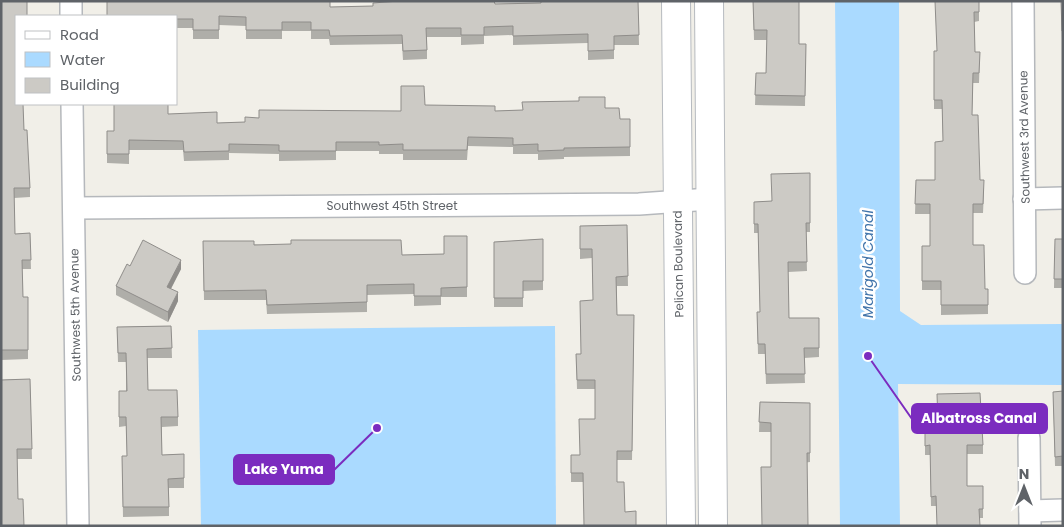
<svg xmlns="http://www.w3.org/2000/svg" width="1064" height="527" viewBox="0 0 1064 527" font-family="Poppins,sans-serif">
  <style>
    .water { fill: #aadaff }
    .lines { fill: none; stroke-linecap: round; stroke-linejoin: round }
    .street-casing { stroke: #b5b8bc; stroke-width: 24 }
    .secondary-casing { stroke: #b6babf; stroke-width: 30 }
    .street { stroke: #fff; stroke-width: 21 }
    .secondary { stroke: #fff; stroke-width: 28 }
    .wall { fill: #afaea9 }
    .shaded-wall { fill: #8f8d8a }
    .building { fill: #cccac5; stroke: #8f8d8a }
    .labels { text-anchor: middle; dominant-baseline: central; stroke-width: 5; stroke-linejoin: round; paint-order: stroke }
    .street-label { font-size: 12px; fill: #5f6368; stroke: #fff }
    .water-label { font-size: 14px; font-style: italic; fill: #4174aa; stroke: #fff }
    .leader { fill: none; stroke: #7b2cbf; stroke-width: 2 }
    .callout-dot { fill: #7b2cbf; stroke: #fff; stroke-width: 2 }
    .callout { fill: #7b2cbf; stroke: #7b2cbf; stroke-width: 2 }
    .callout-label { font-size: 14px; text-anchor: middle; font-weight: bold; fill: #fff }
  </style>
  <rect width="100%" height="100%" fill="#f1efe8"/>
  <!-- water -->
  <g class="water">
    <polygon points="835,1 899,1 900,311 921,325 1063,324 1063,385 898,384 900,526 840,526"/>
    <polygon points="555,326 556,526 201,526 198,330"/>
  </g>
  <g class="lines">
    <defs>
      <g id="street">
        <polyline points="71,1 71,16"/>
        <polyline points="1023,1 1025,273"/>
        <polyline points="72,104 78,526"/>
        <polyline points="1024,199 1063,198"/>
        <polyline points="74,208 639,204 710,199"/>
        <polyline points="1029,438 1030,526"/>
        <polyline points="1030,511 1063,510"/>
      </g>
      <g id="secondary">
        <polyline points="676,1 681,526"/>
        <polyline points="709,1 713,526"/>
      </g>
    </defs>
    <!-- street casing -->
    <use href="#street" class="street-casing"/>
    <!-- secondary casing -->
    <use href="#secondary" class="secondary-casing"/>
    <!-- street -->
    <use href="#street" class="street"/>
    <!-- secondary -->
    <use href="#secondary" class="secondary"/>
  </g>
  <!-- wall -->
  <g class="wall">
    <polygon points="1,1 16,16 24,130 30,188 30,197 14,198 15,234 30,233 31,269 22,269 23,297 28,297 28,359 1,360"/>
    <polygon points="638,1 639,45 614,45 614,59 588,60 588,43 513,45 513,35 484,36 484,44 461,45 461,37 427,37 427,59 403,60 402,44 330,45 329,39 311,39 311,31 282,31 282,39 246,39 246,26 219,25 219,39 193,39 193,28 176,28 176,16 330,7"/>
    <polygon points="753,1 799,44 806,44 805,106 755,105 756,73 766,73 767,40 754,40"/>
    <polygon points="979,1 979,21 974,22 975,52 980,52 979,83 973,83 972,115 980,180 984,190 983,213 973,213 973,245 985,289 988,289 988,314 941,315 941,290 922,290 922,246 930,246 930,214 915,214 916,180 935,180 943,141 942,109 934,109 934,51 937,51"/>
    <polygon points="1061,1 1063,1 1063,40 1062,40"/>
    <polygon points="425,105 495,111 605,108 620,119 630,119 630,156 564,157 564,159 538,160 538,154 513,154 513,147 468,146 467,160 403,160 403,154 379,154 379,151 336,151 336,160 279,161 279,154 229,153 229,160 184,161 183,150 129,150 129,164 107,163 107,131 114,131 168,114 217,123 245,122 259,118 401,111"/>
    <polygon points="810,173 810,232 806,232 807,271 788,272 789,318 819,318 819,357 804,358 805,383 766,384 765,354 758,354 757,312 760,312 758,233 754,233 754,202 771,201"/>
    <polygon points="627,225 628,286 617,286 617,315 634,315 632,460 617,460 617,482 625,512 636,526 583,482 571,482 571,455 580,455 595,419 595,389 577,389 576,354 581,354 593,300 592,258 580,259 580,226"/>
    <polygon points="467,236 467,297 441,297 441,305 414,306 414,294 367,295 367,312 267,314 266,300 204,300 203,241 402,255 444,254"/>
    <polygon points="543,239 543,290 523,291 523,307 494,307 494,242"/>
    <polygon points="1055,239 1063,239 1063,288 1054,288"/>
    <polygon points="130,266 181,269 171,289 178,301 168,322 116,295 116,286"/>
    <polygon points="171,326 172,358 147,358 148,390 178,417 178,426 162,427 162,455 184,454 184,488 169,488 169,516 123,517 122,456 127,456 126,426 119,427 119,391 126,391 126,362 118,362 117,327"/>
    <polygon points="30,379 32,459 17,459 18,499 1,526 1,380"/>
    <polygon points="1063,391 1063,466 1055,466 1053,392"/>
    <polygon points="760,402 810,403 810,462 771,467 771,432 759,432"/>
    <polygon points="925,423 983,445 983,454 967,454 967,486 983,486 983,518 979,518 936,506 931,506 930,455 925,455"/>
  </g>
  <!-- shaded-wall -->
  <g class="shaded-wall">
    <polygon points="181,260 181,269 167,296 167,287"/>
    <polygon points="178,292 178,301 168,322 168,312"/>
  </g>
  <!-- building -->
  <g class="building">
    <polygon points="1,1 27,1 27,16 16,16 16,104 23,104 24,130 27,130 30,188 14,188 15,234 30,233 31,260 22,260 23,297 28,297 28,350 1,350"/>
    <polygon points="107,1 330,1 330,7 373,6 373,3 399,1 494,1 495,4 541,3 541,1 638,1 639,35 614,36 614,50 588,51 588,34 513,36 513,26 484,27 484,35 461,35 461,28 426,28 427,50 403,51 402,35 330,36 329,30 311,30 311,22 282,22 282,30 246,30 246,17 219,16 219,30 193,30 193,19 176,19 176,16 107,16"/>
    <polygon points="753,1 799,1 799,44 806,44 805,96 755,95 756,73 766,73 767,30 754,30"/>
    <polygon points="935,1 979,1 979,12 974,12 975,52 980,52 979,73 973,73 972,115 978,115 980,180 984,180 983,204 973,204 973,245 984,245 985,289 988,289 988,305 941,305 941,281 922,281 922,246 930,246 930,204 915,204 916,180 935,180 935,142 943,141 942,100 934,100 934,51 937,51"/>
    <polygon points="1061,1 1063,1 1063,31 1062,31"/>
    <polygon points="401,86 424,86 425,105 495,106 495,111 523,110 522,102 579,101 579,97 605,97 605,108 619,108 620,119 630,119 630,147 564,148 564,150 538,151 538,144 513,145 513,138 468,137 467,150 403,150 403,144 379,145 379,142 336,142 336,151 279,151 279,145 229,144 229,151 184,152 183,141 129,140 129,154 107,154 107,131 114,131 114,104 168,104 168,114 217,112 217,123 245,122 245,117 259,118 259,110 401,111"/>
    <polygon points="810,173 810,223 806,223 807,262 788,262 789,318 819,318 819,348 804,348 805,374 766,374 765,344 758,344 757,312 760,312 758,224 754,224 754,202 772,201 771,174"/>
    <polygon points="627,225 628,276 616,277 617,315 634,315 632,451 617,451 617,482 624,482 625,512 636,511 636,526 584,526 583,473 571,473 571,455 580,455 579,419 595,419 595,380 577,380 576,354 581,354 580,301 593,300 592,249 580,249 580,226"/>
    <polygon points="444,236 467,236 467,287 441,288 441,296 414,296 414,284 367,285 367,302 267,305 266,290 204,291 203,241 254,241 254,245 291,244 291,240 401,240 402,255 444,254"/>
    <polygon points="543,239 543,281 523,281 523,298 494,298 494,242"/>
    <polygon points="1055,239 1063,239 1063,279 1054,279"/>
    <polygon points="143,240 181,260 167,287 178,292 168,312 116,286 127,264 130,266"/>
    <polygon points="171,326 172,348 147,349 148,390 177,390 178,417 161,417 162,455 184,454 184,478 168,479 169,507 123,507 122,456 127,456 126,417 119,417 119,391 127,391 126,353 118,353 117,327"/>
    <polygon points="1,378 1,380 30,379 32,449 17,449 18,499 23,499 24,526 1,526"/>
    <polygon points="1063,391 1063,456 1055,457 1053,392"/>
    <polygon points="980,393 983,445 967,445 967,486 983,486 983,509 979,509 980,526 937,526 936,496 931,497 930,445 925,446 925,423 938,423 937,394"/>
    <polygon points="760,402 810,403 810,453 807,453 808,526 762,526 761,467 771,467 771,423 759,422"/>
  </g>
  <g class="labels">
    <!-- street labels -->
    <g class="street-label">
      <text transform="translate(1024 137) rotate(-91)">Southwest 3rd Avenue</text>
      <text x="392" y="205">Southwest 45th Street</text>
      <text transform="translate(678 264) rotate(-91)">Pelican Boulevard</text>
      <text transform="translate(75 315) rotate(-91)">Southwest 5th Avenue</text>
    </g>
    <!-- water labels -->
    <g class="water-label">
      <text transform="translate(868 264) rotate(-90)">Marigold Canal</text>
    </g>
  </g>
  <!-- callouts -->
  <path class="leader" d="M868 356L912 419M377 428L334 470"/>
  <g class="callout-dot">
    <circle cx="868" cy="356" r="5"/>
    <circle cx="377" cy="428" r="5"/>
  </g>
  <g class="callout">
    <rect x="912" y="404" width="135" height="29" rx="5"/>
    <rect x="234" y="455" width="100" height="29" rx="5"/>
  </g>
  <g class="callout-label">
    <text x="979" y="423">Albatross Canal</text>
    <text x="284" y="474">Lake Yuma</text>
  </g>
  <!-- border -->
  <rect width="1064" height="527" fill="none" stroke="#5f6368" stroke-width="5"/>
  <!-- legend -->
  <rect x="15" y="15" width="162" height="90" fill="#ffffff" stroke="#bfc1c3"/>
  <rect x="25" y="31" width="25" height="8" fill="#ffffff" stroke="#bfc1c3"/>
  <text x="60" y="40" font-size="15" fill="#5f6368">Road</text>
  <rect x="25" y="52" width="25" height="15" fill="#aadaff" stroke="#bfc1c3"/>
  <text x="60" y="65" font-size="15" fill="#5f6368">Water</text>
  <rect x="25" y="78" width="25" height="15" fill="#cccac5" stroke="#bfc1c3"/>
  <text x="60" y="90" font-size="15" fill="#5f6368">Building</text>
  <!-- north arrow -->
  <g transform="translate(1024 487)" stroke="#ffffff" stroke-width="4" paint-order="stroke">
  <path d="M0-4L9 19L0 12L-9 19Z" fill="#5f6368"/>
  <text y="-8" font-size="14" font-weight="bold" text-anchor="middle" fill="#5f6368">N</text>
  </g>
</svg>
